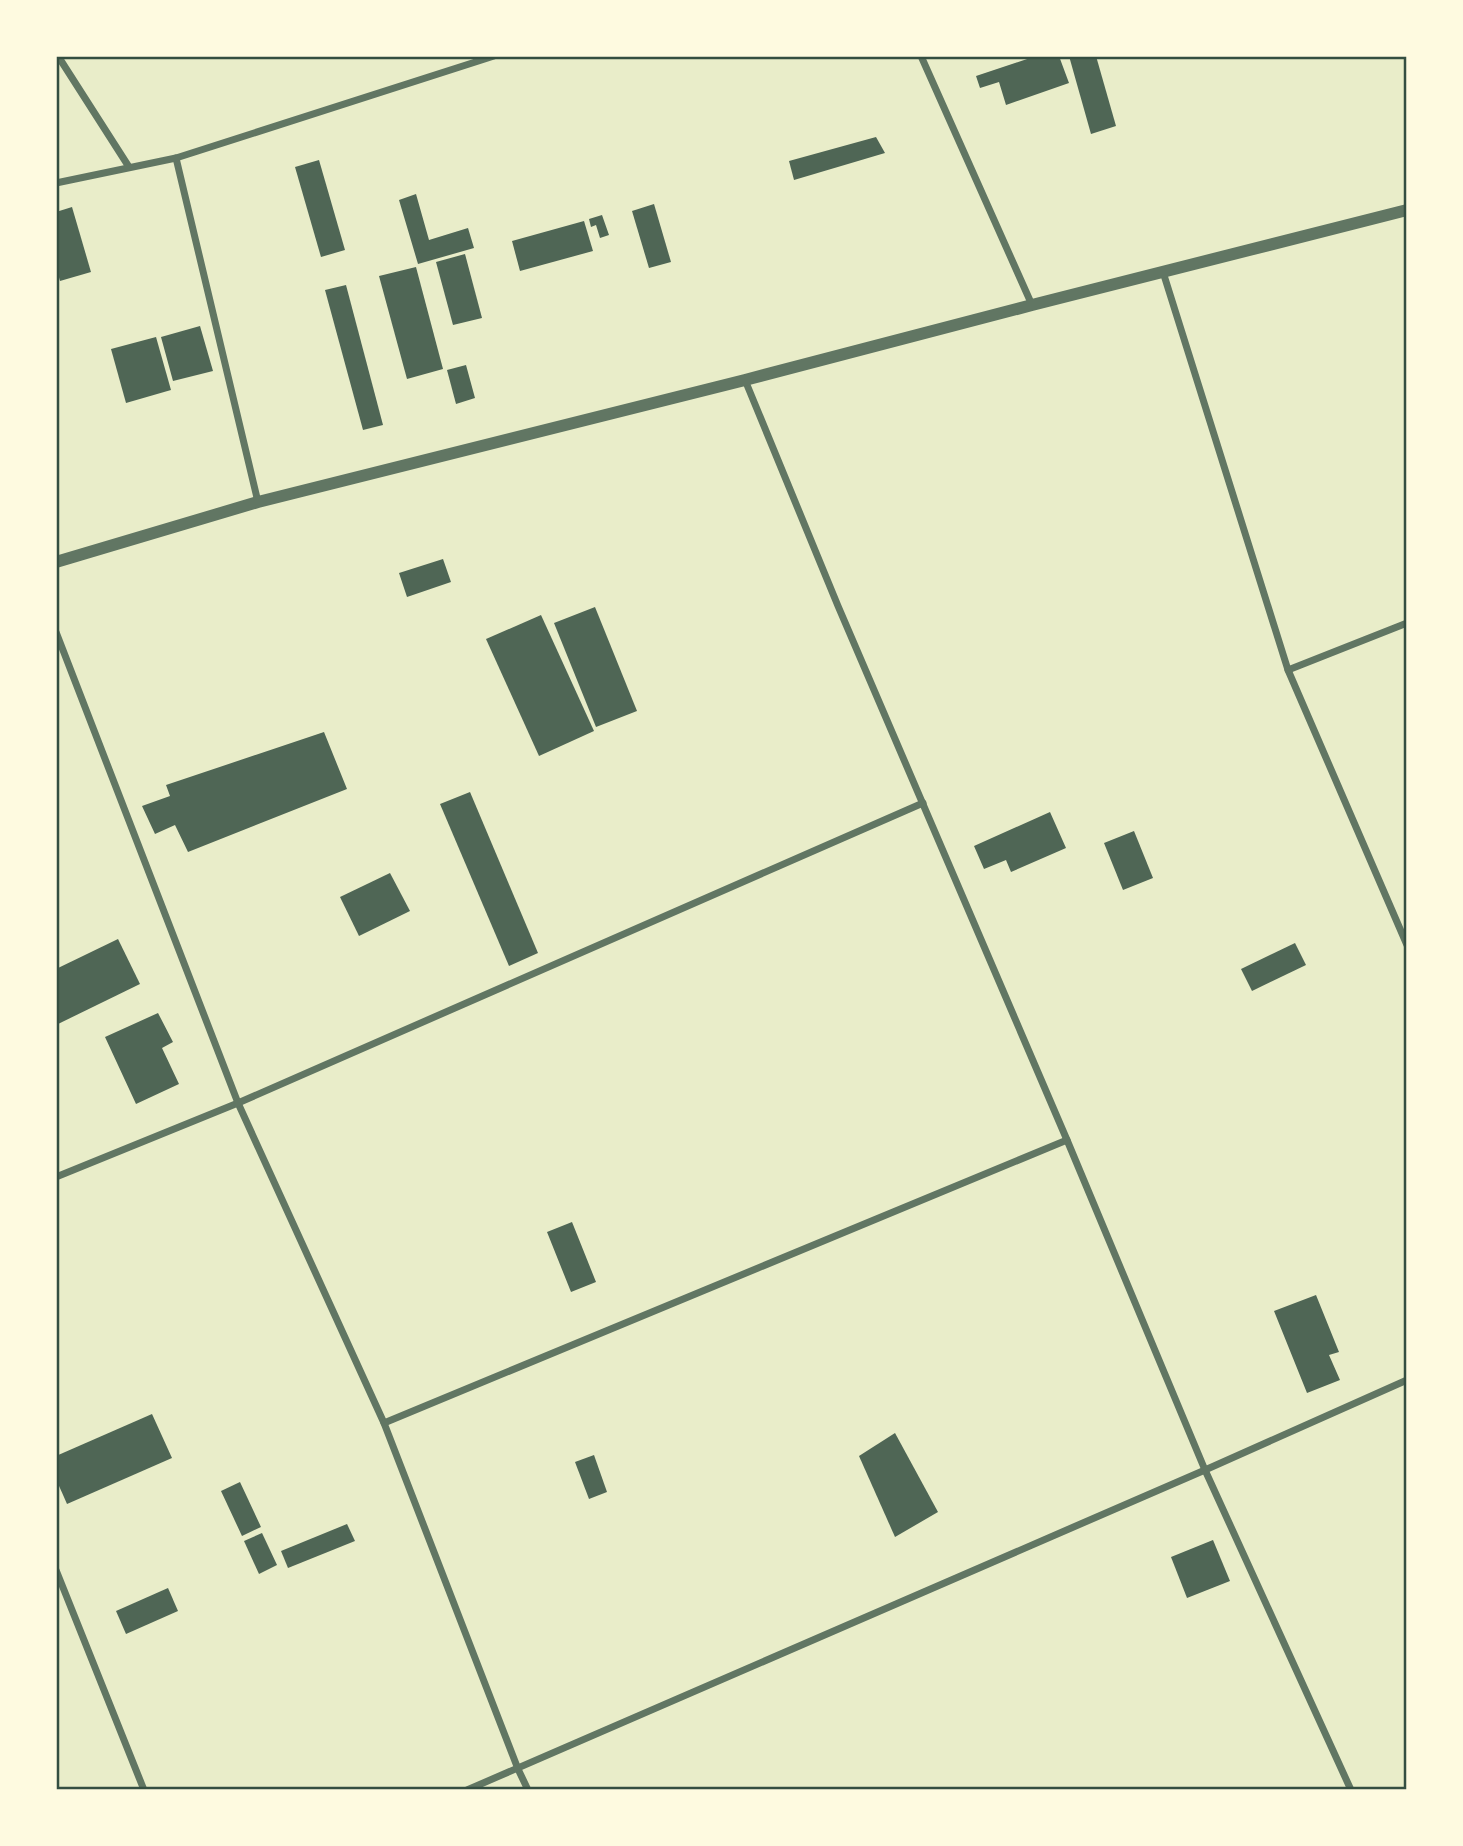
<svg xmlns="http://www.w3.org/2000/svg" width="1463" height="1846" viewBox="0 0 1463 1846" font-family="'Fira Sans',sans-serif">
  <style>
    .building { fill: #4f6655 }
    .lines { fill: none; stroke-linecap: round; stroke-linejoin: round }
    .minor { stroke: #617663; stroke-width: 7 }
    .tertiary { stroke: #617663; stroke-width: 12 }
    .neatline { fill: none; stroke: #344e41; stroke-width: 2.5 }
  </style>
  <rect width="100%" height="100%" fill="#e9edc9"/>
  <!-- building -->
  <g class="building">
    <polygon points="1036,56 1059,56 1069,83 1006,105 999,82 980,88 976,76"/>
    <polygon points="1069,56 1096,56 1116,126 1091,134"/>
    <polygon points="876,137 885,153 794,180 789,161"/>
    <polygon points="319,160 345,250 321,257 295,167"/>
    <polygon points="416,194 429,240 468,228 474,248 418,264 399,200"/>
    <polygon points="654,204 671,262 649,268 632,211"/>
    <polygon points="72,207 91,272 60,281 56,266 56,212"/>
    <polygon points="602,215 609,235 600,238 596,225 591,227 589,219"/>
    <polygon points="584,221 593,251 520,271 512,241"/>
    <polygon points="465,254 482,318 453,325 436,262"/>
    <polygon points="416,267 443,369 407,379 379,276"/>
    <polygon points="346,285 383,425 363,430 325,290"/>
    <polygon points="200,326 213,371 173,381 161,337"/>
    <polygon points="156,337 171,390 126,403 111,349"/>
    <polygon points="466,365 475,398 456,404 447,370"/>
    <polygon points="443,559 451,582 407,597 399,573"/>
    <polygon points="595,607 637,711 596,727 554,623"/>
    <polygon points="541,615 594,731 539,756 486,639"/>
    <polygon points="324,732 347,789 188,852 175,825 155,834 142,806 170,796 166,785"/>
    <polygon points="470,792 538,953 509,966 440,804"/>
    <polygon points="1050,812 1066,848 1011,872 1006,860 984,869 974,846"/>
    <polygon points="1134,831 1153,878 1123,890 1104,843"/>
    <polygon points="390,873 410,911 359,936 340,897"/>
    <polygon points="118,939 140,984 56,1025 56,969"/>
    <polygon points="1295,943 1306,965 1252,991 1241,969"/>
    <polygon points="158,1013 173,1042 162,1048 179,1084 136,1104 105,1037"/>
    <polygon points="572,1222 596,1282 571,1292 547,1232"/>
    <polygon points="1316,1295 1339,1352 1329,1355 1340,1380 1307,1393 1274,1311"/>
    <polygon points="152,1414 172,1458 67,1504 56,1479 56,1456"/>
    <polygon points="895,1433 938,1512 895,1537 859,1456"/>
    <polygon points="594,1455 607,1492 589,1499 575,1462"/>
    <polygon points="240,1482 261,1527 242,1536 221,1491"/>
    <polygon points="347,1524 355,1541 288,1568 281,1551"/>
    <polygon points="262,1533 277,1565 259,1574 244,1541"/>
    <polygon points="1213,1540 1230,1581 1187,1598 1171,1557"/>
    <polygon points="168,1588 178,1611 126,1634 116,1611"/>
  </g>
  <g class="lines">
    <!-- minor -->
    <g class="minor">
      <polyline points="58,56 129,167"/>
      <polyline points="921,56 1032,305"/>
      <polyline points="176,158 258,502"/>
      <polyline points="56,183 176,158 494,56"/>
      <polyline points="1163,272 1288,670 1407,945"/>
      <polyline points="745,380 838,606 1067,1140 1205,1470 1351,1790"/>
      <polyline points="56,632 238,1103 384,1423 518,1769 528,1790"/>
      <polyline points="1288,670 1407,623"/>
      <polyline points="56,1177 238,1103 923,803"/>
      <polyline points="384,1423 1067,1140"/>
      <polyline points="56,1570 144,1790"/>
      <polyline points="467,1790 1205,1470 1407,1380"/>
    </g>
    <!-- tertiary -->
    <polyline class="tertiary" points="56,562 258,502 745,380 1032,305 1407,210"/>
  </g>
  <!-- border -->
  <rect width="1463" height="1846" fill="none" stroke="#fefae0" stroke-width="116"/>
  <rect x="58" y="58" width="1347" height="1730" class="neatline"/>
</svg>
